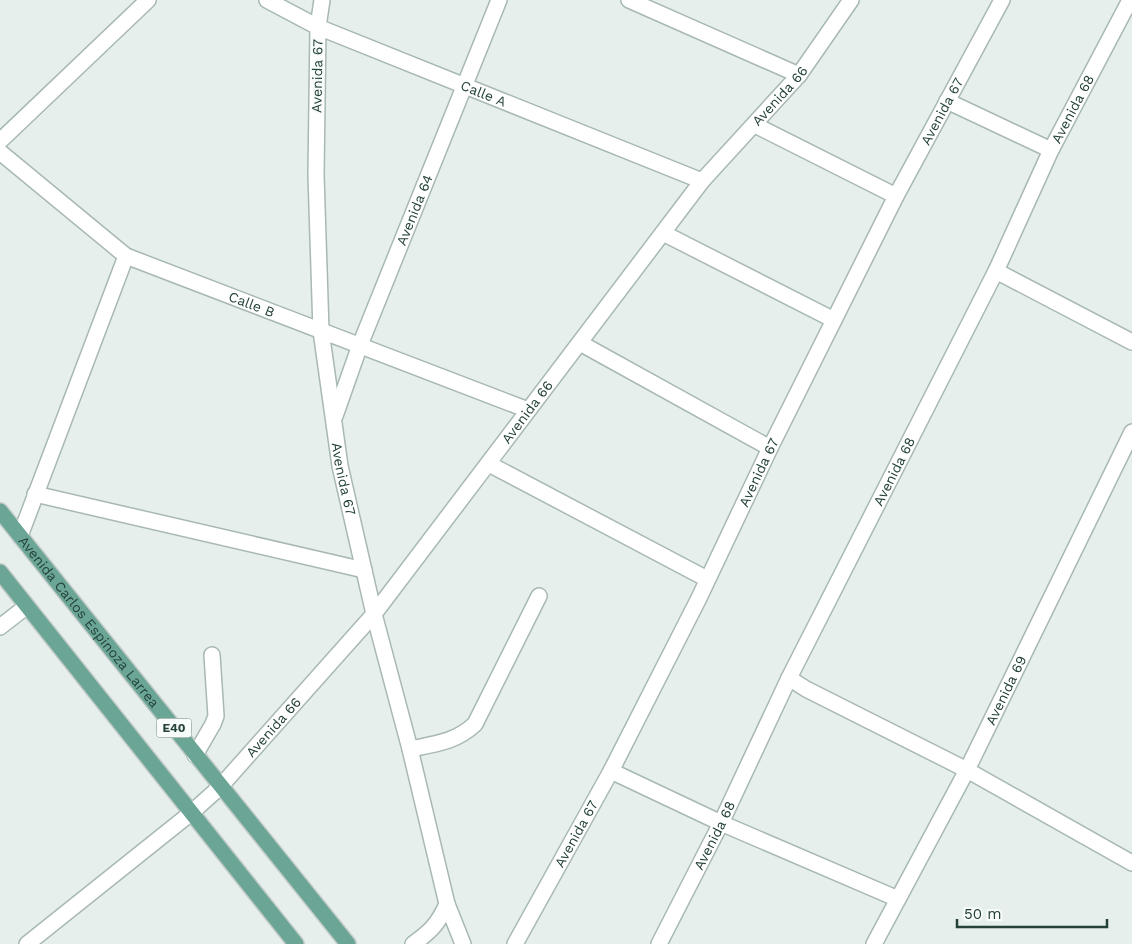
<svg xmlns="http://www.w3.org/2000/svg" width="1132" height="944" viewBox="0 0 1132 944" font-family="'Work Sans',sans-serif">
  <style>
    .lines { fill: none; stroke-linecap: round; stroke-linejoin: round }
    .minor-casing { stroke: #a8b8b2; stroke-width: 18 }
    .major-casing { stroke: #c2cac8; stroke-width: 18 }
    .minor { stroke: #fff; stroke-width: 15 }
    .major { stroke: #6aa596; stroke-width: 15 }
    .labels { text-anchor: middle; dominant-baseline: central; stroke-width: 4; stroke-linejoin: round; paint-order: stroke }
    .shield { fill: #f7fbf9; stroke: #637a73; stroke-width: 1 }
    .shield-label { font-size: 12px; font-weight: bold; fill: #24423a }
    .street-label { font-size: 14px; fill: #24423a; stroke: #f7fbf9 }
  </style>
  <rect width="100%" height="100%" fill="#e6efeb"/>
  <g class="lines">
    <defs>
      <g id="minor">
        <path id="s1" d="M267 0 318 27 702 181"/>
        <path id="s2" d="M322 0 318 27 316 175 321 331 340 466 374 614 410 749 447 904 463 944"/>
        <polyline points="629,0 799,75"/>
        <polyline points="947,101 1051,150"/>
        <polyline points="755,125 896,196"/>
        <polyline points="0,141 148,0"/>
        <path id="s3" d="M0 152 126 256 528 410"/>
        <polyline points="663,233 834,320"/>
        <polyline points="996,271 1132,342"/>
        <polyline points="580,343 770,448"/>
        <path id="s4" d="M335 416 360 345 499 0"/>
        <polyline points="489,464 707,579"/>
        <polyline points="35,494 364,570"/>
        <polyline points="20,536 126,256"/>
        <polyline points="0,627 27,606"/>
        <polyline points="789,678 806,689 967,770 1132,863"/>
        <path d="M410 749C435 744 456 742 475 724L539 596"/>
        <polyline points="195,755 213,724 216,716 212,655"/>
        <polyline points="611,771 721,823 898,899"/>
        <path id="s5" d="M27 944 191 813 220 787 374 614 702 181 799 75 851 0"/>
        <path d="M413 944C431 931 438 924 447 904"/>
        <path id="s6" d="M515 944 611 771 699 598 770 448 896 196 1002 0"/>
        <path id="s7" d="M659 944 721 823 789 678 996 271 1051 150 1130 0"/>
        <path id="s8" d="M874 944 967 770 1132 432"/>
      </g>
      <g id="major">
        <path id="s9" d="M0 511 348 944"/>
        <polyline points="0,572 296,944"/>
      </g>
    </defs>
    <!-- minor casing -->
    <use href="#minor" class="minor-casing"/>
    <!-- major casing -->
    <use href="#major" class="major-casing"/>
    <!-- minor -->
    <use href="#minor" class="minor"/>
    <!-- major -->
    <use href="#major" class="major"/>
  </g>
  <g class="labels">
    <!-- shield labels -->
    <rect class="shield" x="156.5" y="718.5" width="35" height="19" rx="4"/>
    <g class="shield-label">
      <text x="174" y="728">E40</text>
    </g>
    <!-- street labels -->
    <g class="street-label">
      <text transform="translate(317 76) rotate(-89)">Avenida 67</text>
      <text stroke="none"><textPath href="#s1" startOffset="236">Calle A</textPath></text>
      <text stroke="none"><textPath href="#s5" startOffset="1139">Avenida 66</textPath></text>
      <text stroke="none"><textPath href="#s7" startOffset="932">Avenida 68</textPath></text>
      <text stroke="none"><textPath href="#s6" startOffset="936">Avenida 67</textPath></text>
      <text stroke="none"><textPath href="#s4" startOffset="221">Avenida 64</textPath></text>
      <text stroke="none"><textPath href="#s3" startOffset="298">Calle B</textPath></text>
      <text stroke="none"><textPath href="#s5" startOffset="734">Avenida 66</textPath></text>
      <text stroke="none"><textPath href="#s6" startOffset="531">Avenida 67</textPath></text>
      <text stroke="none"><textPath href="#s7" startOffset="528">Avenida 68</textPath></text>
      <text stroke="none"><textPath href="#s2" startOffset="481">Avenida 67</textPath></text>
      <text stroke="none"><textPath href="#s9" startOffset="142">Avenida Carlos Espinoza Larrea</textPath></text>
      <text stroke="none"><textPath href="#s8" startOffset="286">Avenida 69</textPath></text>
      <text stroke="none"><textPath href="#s5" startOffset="329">Avenida 66</textPath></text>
      <text stroke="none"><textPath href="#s6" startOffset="126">Avenida 67</textPath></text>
      <text stroke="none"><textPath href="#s7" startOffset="122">Avenida 68</textPath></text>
    </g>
  </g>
  <!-- scale -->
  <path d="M957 919v8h150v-8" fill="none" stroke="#24423a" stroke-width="2.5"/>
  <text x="964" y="919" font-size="15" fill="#24423a" stroke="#f7fbf9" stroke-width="4" paint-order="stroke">50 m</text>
</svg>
